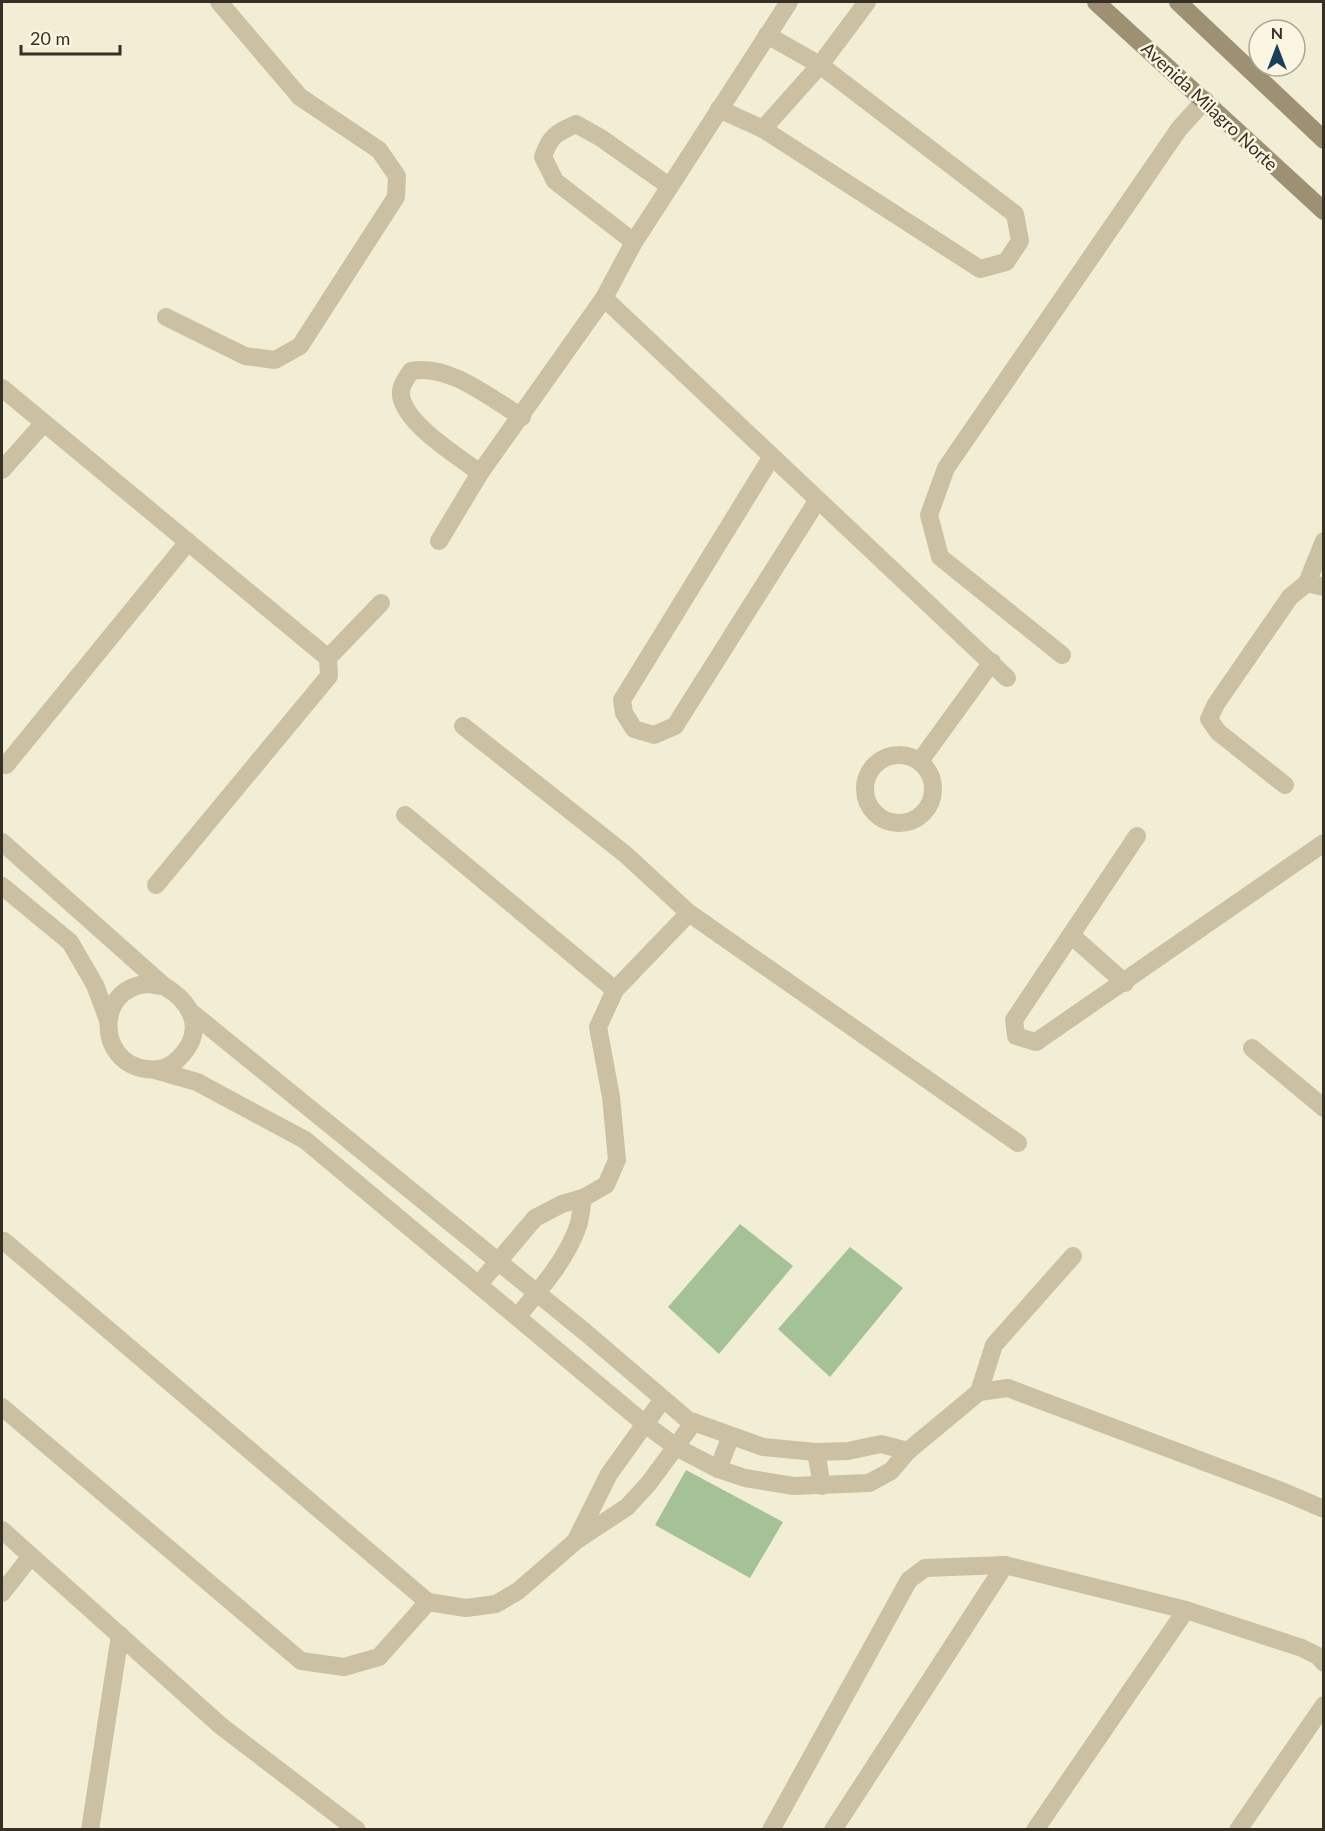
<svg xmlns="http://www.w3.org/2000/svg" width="1325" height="1831" viewBox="0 0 1325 1831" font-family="Lato,sans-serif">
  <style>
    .green { fill: #a5c296 }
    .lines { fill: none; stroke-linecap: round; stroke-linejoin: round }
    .lane { stroke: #cbc1a2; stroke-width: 18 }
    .street { stroke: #cbc1a2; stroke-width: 18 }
    .secondary { stroke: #9e9073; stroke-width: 18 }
    .labels { text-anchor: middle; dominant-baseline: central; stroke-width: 5; stroke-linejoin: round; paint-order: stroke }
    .street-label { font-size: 18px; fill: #352f25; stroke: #faf6e2 }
  </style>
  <rect width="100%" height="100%" fill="#f2eed6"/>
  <!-- green -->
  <g class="green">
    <polygon points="740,1224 793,1266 719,1354 668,1307"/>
    <polygon points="850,1247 903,1288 830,1377 778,1329"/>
    <polygon points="686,1470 783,1522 750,1578 655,1525"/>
  </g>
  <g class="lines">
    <!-- lane -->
    <g class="lane">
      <polyline points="1062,655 940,557 929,515 946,468 1179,129 1205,100"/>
      <polyline points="463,726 625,854 689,913"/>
      <polyline points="405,815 615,990"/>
      <polyline points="4,1241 428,1602 466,1608 496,1604 518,1591 577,1540 627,1507 649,1483 694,1422"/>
      <polyline points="479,1284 535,1218 562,1204 583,1198 606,1185 617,1160 611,1097 598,1027 615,990 689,913 1018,1143"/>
      <path d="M517 1317C539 1291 567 1259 578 1226 581 1218 581 1207 583 1198"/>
      <polyline points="979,1392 994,1345 1073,1256"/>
      <polyline points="2,1407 301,1661 344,1667 379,1657 428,1602"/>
      <polyline points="577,1538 609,1474 663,1399"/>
    </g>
    <!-- street -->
    <g class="street">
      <polyline points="719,109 763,129 980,269 1006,262 1020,241 1015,214 820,65 767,35"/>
      <polyline points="763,129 820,65 867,2"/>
      <path d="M634 242 555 181 543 157C550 136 556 133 576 124L601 138 669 186"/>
      <polyline points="604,298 1007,678"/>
      <polyline points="166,317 245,356 275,360 300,346 396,197 397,176 379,150 300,97 219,2"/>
      <polyline points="2,388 328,658 329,676 156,885"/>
      <polyline points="771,458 622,700 624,713 634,729 654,735 675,726 817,501"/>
      <polyline points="2,470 43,424"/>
      <path d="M480 473C458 456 411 428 402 400 398 389 405 380 411 371 449 363 491 399 522 417"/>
      <polyline points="439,541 480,473 604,298 634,242 789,2"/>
      <polyline points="1307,583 1324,541"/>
      <polyline points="328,658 381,603"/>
      <circle cx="899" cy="789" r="34"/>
      <polyline points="920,761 992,662"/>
      <polyline points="6,765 188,542"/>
      <polyline points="1285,785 1218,732 1209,719 1216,704 1290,597 1307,583 1324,587"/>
      <polyline points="1137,836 1014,1020 1016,1036 1036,1042 1324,843"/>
      <path d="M2 842 164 986C193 1003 206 1031 179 1058 171 1067 159 1071 146 1069 96 1062 96 989 146 984 151 984 159 986 164 986"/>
      <polyline points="2,886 70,942 95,985 108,1020"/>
      <polyline points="1071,935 1125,983"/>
      <polyline points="191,1012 585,1332 688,1420 763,1447 816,1452 848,1451 881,1444 908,1451"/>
      <polyline points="1252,1048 1324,1108"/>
      <polyline points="155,1070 197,1082 305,1140 645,1424 676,1447 718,1469 745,1478 794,1486 869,1483 891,1471 908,1451 979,1392 1008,1388 1284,1492 1324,1509"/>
      <polyline points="816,1452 822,1486"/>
      <polyline points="718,1469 731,1436"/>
      <polyline points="2,1530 221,1726 357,1830"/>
      <polyline points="2,1593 31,1556"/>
      <polyline points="90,1830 120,1635"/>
      <polyline points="771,1830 909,1580 925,1568 1005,1565 1186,1610 1302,1648 1318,1656 1324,1663"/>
      <polyline points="833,1830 1005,1565"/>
      <polyline points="1035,1830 1186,1610"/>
      <polyline points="1238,1830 1324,1705"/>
    </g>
    <!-- secondary -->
    <g class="secondary">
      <polyline points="1096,2 1324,211"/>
      <polyline points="1178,2 1324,140"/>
    </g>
  </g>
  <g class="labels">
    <!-- street labels -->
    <g class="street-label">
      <text transform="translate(1210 106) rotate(43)">Avenida Milagro Norte</text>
    </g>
  </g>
  <!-- border -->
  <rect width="1325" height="1831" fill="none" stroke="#352f25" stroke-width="6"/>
  <!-- north arrow -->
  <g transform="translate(1277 48)"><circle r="28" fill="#faf6e2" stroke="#aba696" stroke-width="1.5"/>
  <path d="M0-4.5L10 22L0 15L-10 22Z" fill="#184059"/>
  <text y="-9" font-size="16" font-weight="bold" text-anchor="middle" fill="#352f25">N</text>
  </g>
  <!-- scale -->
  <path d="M21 45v9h99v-9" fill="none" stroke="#352f25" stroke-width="3"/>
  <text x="30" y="45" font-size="18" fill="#352f25" stroke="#faf6e2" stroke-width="4.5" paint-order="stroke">20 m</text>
</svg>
